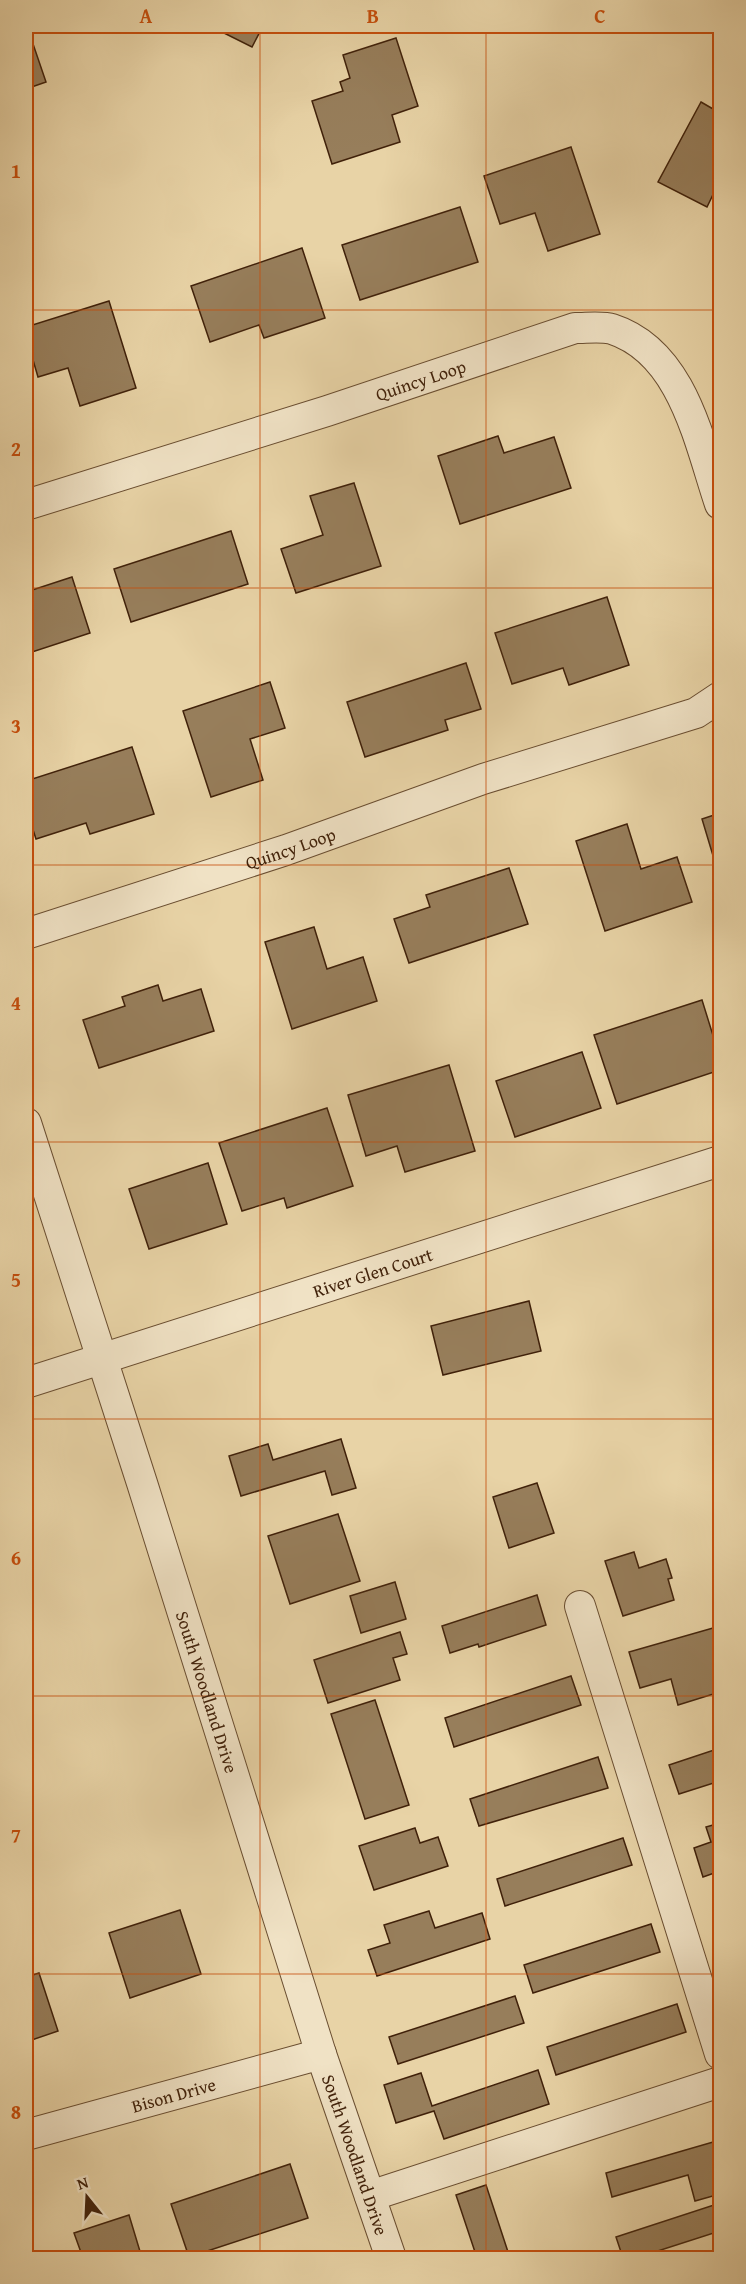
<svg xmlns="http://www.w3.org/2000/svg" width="746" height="2284" viewBox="0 0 746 2284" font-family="'Gentium Book Plus',serif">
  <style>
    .building { fill: #977e5b; stroke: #40210a; stroke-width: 1.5 }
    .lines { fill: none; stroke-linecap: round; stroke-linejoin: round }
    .street-casing { stroke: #6a4e31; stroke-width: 32 }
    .street { stroke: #f0e2c5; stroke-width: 30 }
    .grid { fill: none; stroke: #c64e0c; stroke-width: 1.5; stroke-opacity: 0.55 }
    .labels { text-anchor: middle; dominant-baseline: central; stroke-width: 4.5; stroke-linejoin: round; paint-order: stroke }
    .street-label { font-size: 18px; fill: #40210a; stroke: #f0e2c5 }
    .neatline { fill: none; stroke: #c64e0c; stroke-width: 2 }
    .grid-label { font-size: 20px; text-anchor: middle; font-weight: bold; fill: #c64e0c }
  </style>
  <rect width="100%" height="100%" fill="#e8d3a6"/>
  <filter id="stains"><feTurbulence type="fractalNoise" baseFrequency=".00333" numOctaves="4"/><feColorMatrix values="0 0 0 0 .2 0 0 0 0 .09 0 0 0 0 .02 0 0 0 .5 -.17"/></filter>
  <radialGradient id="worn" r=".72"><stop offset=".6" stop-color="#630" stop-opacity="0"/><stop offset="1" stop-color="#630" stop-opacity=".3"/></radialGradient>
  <!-- building -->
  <g class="building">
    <polygon points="210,26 263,26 252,47"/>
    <polygon points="31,38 46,82 26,89 26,39"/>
    <polygon points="396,38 418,106 392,115 400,142 332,164 312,101 343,91 340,82 350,78 343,55"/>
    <polygon points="701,102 720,113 720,180 707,207 658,182"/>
    <polygon points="571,147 600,234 548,251 535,213 500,224 484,176"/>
    <polygon points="460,207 478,262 360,300 342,245"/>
    <polygon points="302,248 325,318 264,338 259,325 210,342 191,286"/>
    <polygon points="109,301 136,388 80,406 68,368 38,377 26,336 26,327"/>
    <polygon points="498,436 504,453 554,437 571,488 460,524 438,456"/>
    <polygon points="354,483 381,566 296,593 281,549 323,535 310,496"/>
    <polygon points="231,531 248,584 131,622 114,569"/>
    <polygon points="72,577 90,633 26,654 26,592"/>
    <polygon points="607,597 629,665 569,685 563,668 512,684 495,633"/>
    <polygon points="466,663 481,709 445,720 448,730 365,757 347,702"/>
    <polygon points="270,682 285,728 250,739 263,780 211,797 183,711"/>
    <polygon points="132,747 154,814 90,834 86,823 36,839 26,808 26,781"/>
    <polygon points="720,813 720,879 702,819"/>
    <polygon points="627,824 641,869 677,857 692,902 605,931 576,841"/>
    <polygon points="509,868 528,924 409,963 394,919 430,907 426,895"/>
    <polygon points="314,927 327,969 363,957 377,1001 292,1029 265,942"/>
    <polygon points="158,985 163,1001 201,989 214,1031 99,1068 83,1020 125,1006 122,997"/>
    <polygon points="702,1000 720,1058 720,1070 617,1104 594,1035"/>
    <polygon points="582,1052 601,1108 515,1137 496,1081"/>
    <polygon points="449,1065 475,1151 405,1172 397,1146 366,1156 348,1095"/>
    <polygon points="327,1108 353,1186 287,1208 284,1198 242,1211 219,1143"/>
    <polygon points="208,1163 227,1224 149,1249 129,1189"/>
    <polygon points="529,1301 541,1351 443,1375 431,1326"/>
    <polygon points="341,1439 356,1488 332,1495 325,1471 241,1496 229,1456 268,1444 273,1460"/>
    <polygon points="537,1483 554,1533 509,1548 493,1497"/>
    <polygon points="338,1514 360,1581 290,1604 268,1536"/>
    <polygon points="634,1552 639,1568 666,1559 672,1578 668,1579 674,1600 623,1616 605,1561"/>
    <polygon points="395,1582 406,1619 361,1633 350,1596"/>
    <polygon points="537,1595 546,1625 479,1647 478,1644 450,1653 442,1626"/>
    <polygon points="720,1626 720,1692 678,1705 671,1679 640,1688 629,1652"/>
    <polygon points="400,1632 407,1654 393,1658 400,1680 328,1703 314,1660"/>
    <polygon points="571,1676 581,1705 454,1747 445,1718"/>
    <polygon points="375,1700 409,1805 365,1819 331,1714"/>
    <polygon points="720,1748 720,1781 679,1794 669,1765"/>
    <polygon points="598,1757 608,1788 479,1826 470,1799"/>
    <polygon points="720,1823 720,1871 703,1877 694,1848 711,1842 706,1827"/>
    <polygon points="415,1828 420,1843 438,1837 448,1866 374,1890 359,1846"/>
    <polygon points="623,1838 632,1865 505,1906 497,1879"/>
    <polygon points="180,1910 201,1974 130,1998 109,1933"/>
    <polygon points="429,1911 435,1928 482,1913 490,1939 377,1976 368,1950 390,1943 384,1925"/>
    <polygon points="651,1924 660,1952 533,1993 524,1965"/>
    <polygon points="39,1973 58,2031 26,2042 26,1977"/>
    <polygon points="515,1996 524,2023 398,2064 389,2037"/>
    <polygon points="677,2004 686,2032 556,2075 547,2047"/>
    <polygon points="538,2070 549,2104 444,2139 434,2111 396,2123 384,2085 421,2073 432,2106"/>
    <polygon points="720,2140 720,2194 695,2201 688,2175 612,2197 606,2173"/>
    <polygon points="290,2164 308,2218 189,2257 171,2204"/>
    <polygon points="486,2185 510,2258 477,2258 456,2195"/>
    <polygon points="720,2203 720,2231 636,2258 623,2258 616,2237"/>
    <polygon points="129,2215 142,2258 83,2258 74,2233"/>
  </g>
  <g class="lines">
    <defs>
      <g id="street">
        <path id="s1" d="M26 505 327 411 575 328C587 328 602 326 612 329 683 352 699 442 720 504"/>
        <path id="s2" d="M26 934 286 850 483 779 696 713 720 697"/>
        <path id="s3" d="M26 1123 142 1483 321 2054 391 2258"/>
        <path id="s4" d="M26 1383 720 1161"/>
        <polyline points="580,1606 720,2054"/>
        <path id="s5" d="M26 2135 321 2054"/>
        <polyline points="370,2196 720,2082"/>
      </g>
    </defs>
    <!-- street casing -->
    <use href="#street" class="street-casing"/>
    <!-- street -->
    <use href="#street" class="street"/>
  </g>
  <!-- grid -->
  <path class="grid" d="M260 26V2258M486 26V2258M26 310H720M26 588H720M26 865H720M26 1142H720M26 1419H720M26 1696H720M26 1974H720"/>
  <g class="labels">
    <!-- street labels -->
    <g class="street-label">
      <text stroke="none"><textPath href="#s1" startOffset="414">Quincy Loop</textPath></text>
      <text stroke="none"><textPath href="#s2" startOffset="278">Quincy Loop</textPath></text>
      <text stroke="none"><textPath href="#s4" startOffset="364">River Glen Court</textPath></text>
      <text stroke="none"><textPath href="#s3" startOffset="597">South Woodland Drive</textPath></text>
      <text stroke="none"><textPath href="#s5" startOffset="153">Bison Drive</textPath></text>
      <text stroke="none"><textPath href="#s3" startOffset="1083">South Woodland Drive</textPath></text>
    </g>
  </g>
  <!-- margin -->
  <rect width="746" height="2284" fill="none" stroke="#e8d3a6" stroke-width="66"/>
  <!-- north arrow -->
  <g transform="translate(87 2197) rotate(342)" stroke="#f0e2c5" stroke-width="4.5" paint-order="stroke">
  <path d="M0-4.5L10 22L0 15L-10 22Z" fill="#40210a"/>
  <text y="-9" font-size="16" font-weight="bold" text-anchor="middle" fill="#40210a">N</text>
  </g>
  <rect x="33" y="33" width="680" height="2218" class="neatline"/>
  <g class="grid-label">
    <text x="146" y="23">A</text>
    <text x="373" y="23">B</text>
    <text x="600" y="23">C</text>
    <text x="16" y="178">1</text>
    <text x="16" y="456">2</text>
    <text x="16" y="733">3</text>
    <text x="16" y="1010">4</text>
    <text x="16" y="1287">5</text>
    <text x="16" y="1565">6</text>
    <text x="16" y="1842">7</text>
    <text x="16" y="2119">8</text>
  </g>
  <rect width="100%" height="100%" filter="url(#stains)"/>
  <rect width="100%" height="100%" fill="url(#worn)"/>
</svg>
